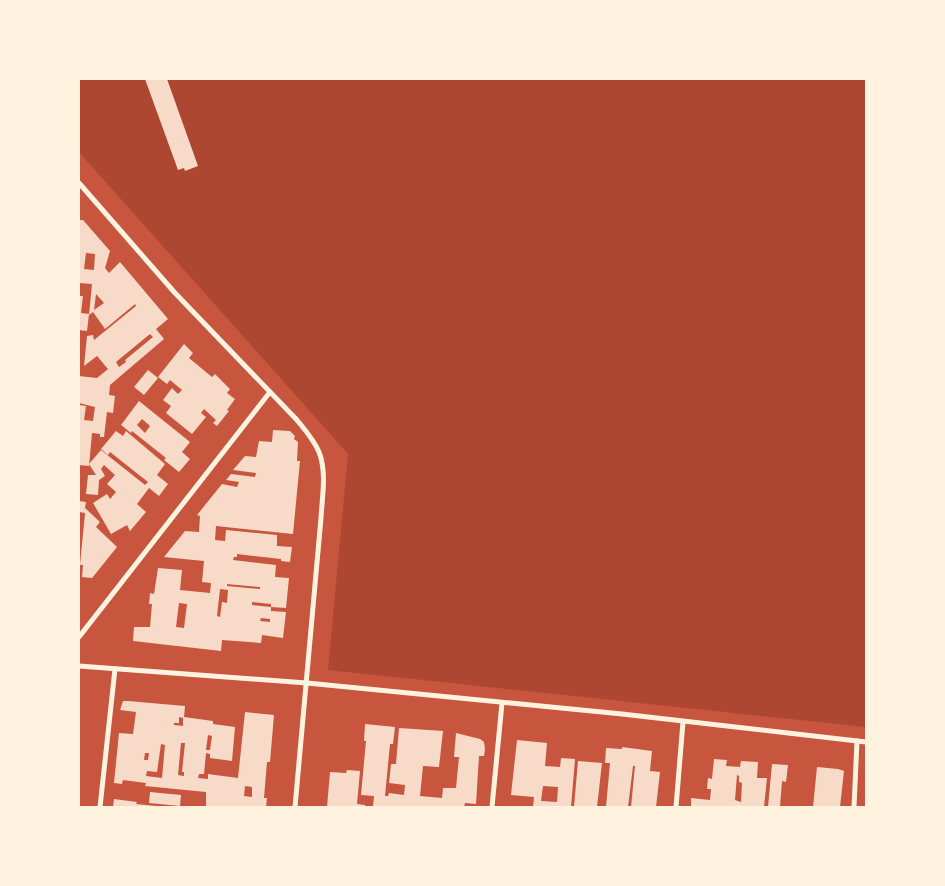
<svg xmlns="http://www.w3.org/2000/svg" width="945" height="886" viewBox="0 0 945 886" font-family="Mulish,sans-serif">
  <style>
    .green { fill: #ae4732 }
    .building { fill: #f7dbc8; fill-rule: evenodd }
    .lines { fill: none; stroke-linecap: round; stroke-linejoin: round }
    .minor { stroke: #fff3e0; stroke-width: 5 }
  </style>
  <rect width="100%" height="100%" fill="#c8553d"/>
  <!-- green -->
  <polygon class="green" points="79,79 866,79 866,727 328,670 348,454 79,152"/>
  <!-- building -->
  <g class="building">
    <polygon points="145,79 167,79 198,166 185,171 184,168 178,170"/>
    <path d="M79 220H83L110 251 105 268 109 273 120 262 168 319 156 329 164 339 110 385 109 395 115 396 113 413 107 412 104 437H100V434L92 433 89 466 79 465V405L86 406 84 420 93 421 95 407 79 403V376L97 378 108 369 97 356 84 366 87 336 93 335 94 340 136 306 135 304 105 329 93 312 89 315 92 284 79 283ZM86 253 95 254 94 270 84 269ZM96 294 104 303 94 310ZM150 334 153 337 125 360 126 362 119 367 116 362Z"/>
    <polygon points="79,296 83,296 81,313 89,314 87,331 79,330"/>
    <polygon points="184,344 193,353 189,358 212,377 215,374 230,389 227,393 235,399 227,410 229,411 217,426 213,423 216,420 204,409 201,413 206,417 192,434 166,413 171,406 163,400 172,388 178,394 182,390 170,380 167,384 158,377"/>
    <polygon points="148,370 158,378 144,395 134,387"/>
    <path d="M139 401 190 442 182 452 190 459 179 472 164 460 166 458 132 431 131 433 121 425ZM142 419 150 426 145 433 137 425Z"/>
    <path d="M273 430 290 431 295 436 294 439 298 442 297 461H300L293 534 216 526 215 540 225 541 226 530 277 535V546L292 547 290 562 281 561V559L237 554V557H234L233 560 276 565 275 577 289 578 286 608 271 607V604L252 602V605L271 607V611L286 612 283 638 262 635 261 643 222 640 221 651 133 641 134 627H150L152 604H149L150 593 154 594 158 568 182 570 180 590 210 593 211 583 202 582 204 561 164 557 185 531 199 532 200 516 197 515 222 484 237 487 239 482 226 480 231 474 255 477 256 473 233 470 245 456 256 457 259 441 272 442ZM227 584 260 587V589L227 586ZM220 589 228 590 227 603 222 602 220 617 217 616ZM179 603 187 604 184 628 176 627ZM261 618 270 619V622L260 621Z"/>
    <polygon points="116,431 123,436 126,431 165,464 157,475 168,484 159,496 149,488 137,504 146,512 130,531 127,525 111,534 93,503 107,494 110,499 116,492 107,484 115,475 104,465 101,469 105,476 99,480 98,495 86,494 88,475 96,475 89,464 101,450 145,485 148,482 110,452 108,455 101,449"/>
    <polygon points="79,501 86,502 85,508 100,522 96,527 117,547 92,578 82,577 83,565 80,565 85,513 79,512"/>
    <path d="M123 701H128L185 706 184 717 213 721V724L235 727 232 761 210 758V754L206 753 204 774H199L198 778 208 779V774L238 778 245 712 274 715 270 762H267L264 798H267L266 807H206V792L145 786 146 783 123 780 122 784 114 783 119 733 133 734 136 712 120 710ZM179 717 183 718V726L174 725V723H179ZM208 735 212 736 210 750H206ZM181 743H185L182 772H184V776L178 775ZM161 744 165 745 162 778 146 776 147 771 157 772ZM145 753H149L148 760H144ZM245 786 252 787V797L244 796Z"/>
    <polygon points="365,724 395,727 393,744 390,744 385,796 388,796 389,793 404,795 405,785 389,783 391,764 396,764 399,728 443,731 439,767 423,766 420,796 442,798 443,788 456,788 459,757 454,757 456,733 480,739 484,742 485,749 484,756 479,756 476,804 465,803 464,807 373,806 374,796 361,795 366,741 364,741"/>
    <path d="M517 740 547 743 545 766 560 767 561 758 575 759 571 807H533L534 797 511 795ZM543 786 558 787 557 802 541 801Z"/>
    <polygon points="622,747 652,751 650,771 660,772 656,807 631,807 635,766 633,766 628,807 606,807 610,763 605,763 606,748 622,749"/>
    <path d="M714 759 727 760 726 766 740 767 741 761 758 762 757 778H767L764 807H691V798L710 800 711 789H707L708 778 712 779ZM737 775 739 776V782L742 783 741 802 735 800Z"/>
    <polygon points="578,761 602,763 597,807 574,807"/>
    <polygon points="772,764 788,765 786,782 782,781 780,807 768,807"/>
    <polygon points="817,767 838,769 844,771 840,807 813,807"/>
    <polygon points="347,770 360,771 357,804 365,805 365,807 327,807 330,772 346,773"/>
    <polygon points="150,792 181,795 180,806 149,803"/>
    <polygon points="114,799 137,802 136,804 156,806 156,807 113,807"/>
  </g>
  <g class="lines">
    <!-- minor -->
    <g class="minor">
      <path d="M79 183 175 293 297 420C305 430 314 440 319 452 327 472 322 498 321 518L295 807"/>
      <polyline points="79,637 270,392"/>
      <polyline points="79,666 307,683 622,714 866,742"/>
      <polyline points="100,807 115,669"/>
      <polyline points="492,807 502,703"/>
      <polyline points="676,807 683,722"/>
      <polyline points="854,807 857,741"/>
    </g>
  </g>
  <!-- border -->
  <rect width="945" height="886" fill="none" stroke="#fff3e0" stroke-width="160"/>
</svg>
